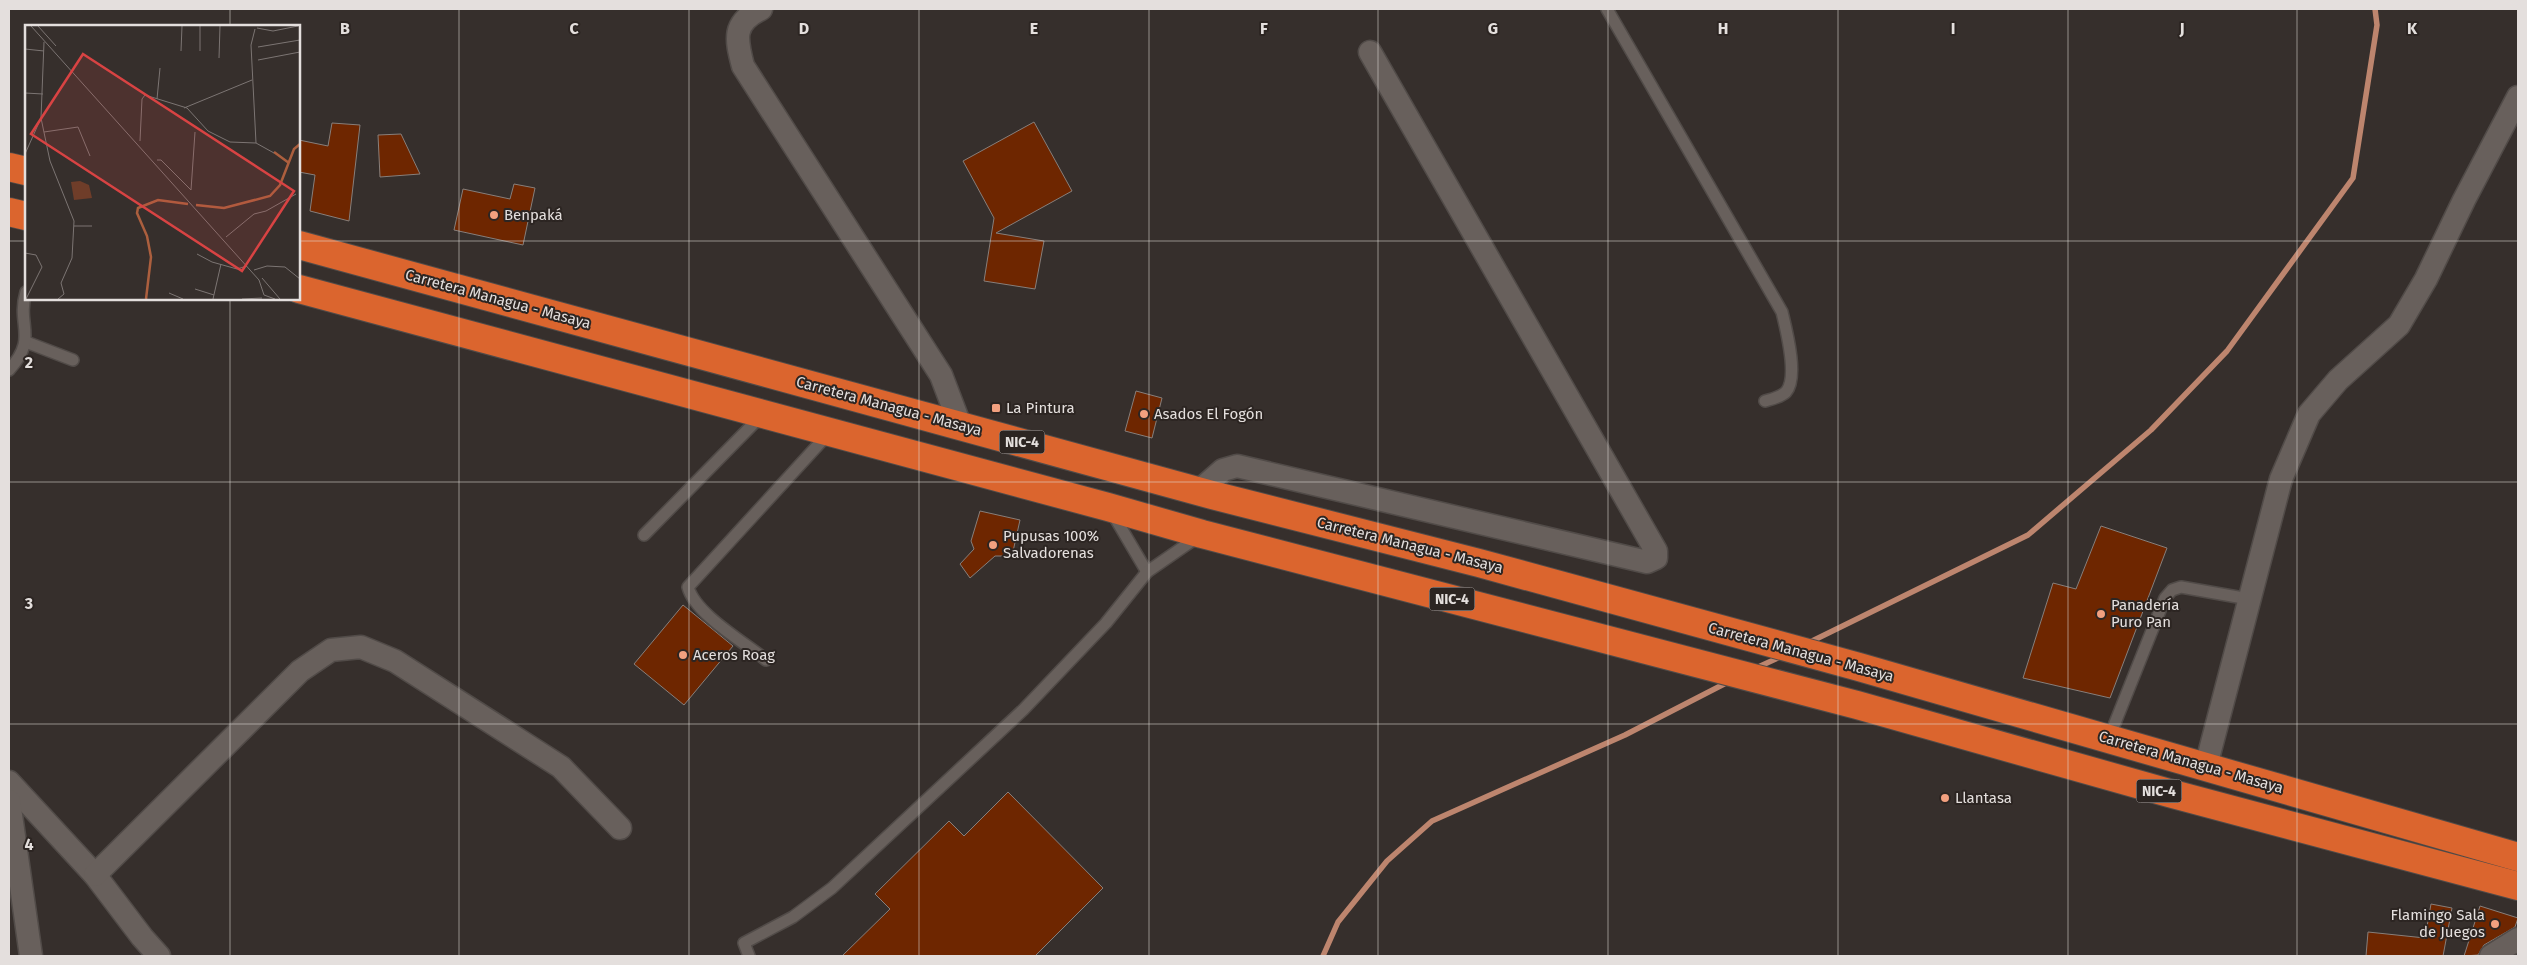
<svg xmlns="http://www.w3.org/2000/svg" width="2527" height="965" viewBox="0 0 2527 965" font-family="'Fira Sans',sans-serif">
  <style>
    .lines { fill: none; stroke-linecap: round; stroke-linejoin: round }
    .stream { stroke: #bd856e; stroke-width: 5.5 }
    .building { fill: #6e2600; stroke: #877f7b }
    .lane-casing { stroke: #514b48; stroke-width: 14 }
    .street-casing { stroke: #514b48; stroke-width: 25 }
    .highway-casing { stroke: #514b48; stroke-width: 30 }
    .lane { stroke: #68605c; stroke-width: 11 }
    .street { stroke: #68605c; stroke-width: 22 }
    .highway { stroke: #db652e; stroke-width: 28 }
    .grid { fill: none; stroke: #e4dfdd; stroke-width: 1; stroke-opacity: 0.55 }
    .poi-dot { fill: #f2a07f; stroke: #2c2522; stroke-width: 2 }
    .labels { text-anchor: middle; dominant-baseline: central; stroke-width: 4; stroke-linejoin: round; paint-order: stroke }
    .shield { fill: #2c2522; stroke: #ada7a5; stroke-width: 1 }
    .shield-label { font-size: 14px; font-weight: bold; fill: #e4dfdd }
    .poi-label { font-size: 15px; fill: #e4dfdd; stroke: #2c2522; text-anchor: start }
    .street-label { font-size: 15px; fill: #e4dfdd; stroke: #2c2522 }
    .inset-river { fill: none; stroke: #ac5f3e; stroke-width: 2.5 }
    .inset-road { fill: none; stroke: #7c7573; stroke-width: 1 }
    .view { fill: #d84343; fill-opacity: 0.15; stroke: #d84343; stroke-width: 2.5 }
    .inset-edge { fill: none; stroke: #e4dfdd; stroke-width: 2.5 }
    .grid-label { font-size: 16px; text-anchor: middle; font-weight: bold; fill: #e4dfdd; stroke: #2c2522; stroke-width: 4; stroke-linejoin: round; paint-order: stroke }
  </style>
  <rect width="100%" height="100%" fill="#362f2c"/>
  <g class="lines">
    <!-- stream -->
    <g class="stream">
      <polyline points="1808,643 2028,535 2151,430 2227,351 2353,178 2377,25 2375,9"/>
      <polyline points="1756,668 1782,656"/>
      <polyline points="1323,956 1338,922 1387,861 1432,821 1625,735 1730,681"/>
    </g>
  </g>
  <!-- building -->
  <g class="building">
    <polygon points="1034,122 1072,191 996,233 1044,241 1035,289 984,281 994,218 963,161"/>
    <polygon points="332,123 360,125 349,221 310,211 315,175 299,172 299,140 328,146"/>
    <polygon points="401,134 420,174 380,177 378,135"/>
    <polygon points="514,184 535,188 523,245 454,230 463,189 510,199"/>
    <polygon points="1136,391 1162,398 1152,438 1125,431"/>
    <polygon points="980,511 1020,520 1012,556 995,556 970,578 960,564 974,549 971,541"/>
    <polygon points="2101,526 2167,548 2110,698 2023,678 2053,583 2076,589"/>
    <polygon points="683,605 733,646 684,705 634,664"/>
    <polygon points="1008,792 1103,888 1035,956 842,956 890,909 875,894 949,821 964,836"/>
    <polygon points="2431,904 2452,908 2443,956 2366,956 2368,932 2425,938"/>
    <polygon points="2480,906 2518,918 2515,927 2484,945 2478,955 2464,956"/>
  </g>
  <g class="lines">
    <defs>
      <g id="lane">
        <path d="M1607 9 1782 312C1786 329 1799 377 1786 392 1781 397 1772 399 1765 401"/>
        <polyline points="26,342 73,360"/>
        <path d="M9 370C39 337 16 326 26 292"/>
        <polyline points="1111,511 1147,572"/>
        <polyline points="644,535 762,415"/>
        <path d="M766 660C744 642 695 614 688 587L829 433"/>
        <polyline points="2109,738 2165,598 2172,590 2181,587 2249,599"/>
        <polyline points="749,956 744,943 793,917 832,888 1023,710 1106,623 1147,572 1199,536"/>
      </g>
      <g id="street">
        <path d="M761 9C732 23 736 39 743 66L941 375 960 425"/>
        <polyline points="1199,491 1223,470 1237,466 1647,562 1656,558 1656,551 1370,52"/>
        <polyline points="2206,766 2281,479 2309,414 2338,380 2399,325 2426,279 2464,200 2518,97"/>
        <polyline points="9,782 95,875 142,937 159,956"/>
        <polyline points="9,801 31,956"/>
        <polyline points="95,875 300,671 331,650 361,647 395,661 561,767 620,828"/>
        <polyline points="2491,956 2518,939"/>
      </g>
      <g id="highway">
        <polyline points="9,167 26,171"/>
        <polyline points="9,212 26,216"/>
        <polyline points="299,245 1212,495 1479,563 1859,667 2518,857"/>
        <polyline points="299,289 1108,507 1202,534 1857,705 2169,793 2518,886"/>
      </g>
    </defs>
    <!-- lane casing -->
    <use href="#lane" class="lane-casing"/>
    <!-- street casing -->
    <use href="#street" class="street-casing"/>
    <!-- highway casing -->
    <use href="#highway" class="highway-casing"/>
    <!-- lane -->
    <use href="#lane" class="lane"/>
    <!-- street -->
    <use href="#street" class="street"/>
    <!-- highway -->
    <use href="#highway" class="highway"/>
  </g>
  <!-- grid -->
  <path class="grid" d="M230 9V26M459 9V956M689 9V956M919 9V956M1149 9V956M1378 9V956M1608 9V956M1838 9V956M2068 9V956M2297 9V956M9 241H26M299 241H2518M230 299V956M9 482H2518M9 724H2518"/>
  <!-- markers -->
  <g class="poi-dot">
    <circle cx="494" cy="215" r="5"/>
    <rect x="991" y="403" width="10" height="10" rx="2.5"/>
    <circle cx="1144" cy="414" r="5"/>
    <circle cx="993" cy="545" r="5"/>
    <circle cx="2101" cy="614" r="5"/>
    <circle cx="683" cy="655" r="5"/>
    <circle cx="1945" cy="798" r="5"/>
    <circle cx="2495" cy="924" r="5"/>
  </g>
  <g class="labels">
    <!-- shield labels -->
    <g class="shield">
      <rect x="999.5" y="430.5" width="45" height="23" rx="4"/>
      <rect x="1429.5" y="587.5" width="45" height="23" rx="4"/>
      <rect x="2136.5" y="779.5" width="45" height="23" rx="4"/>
    </g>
    <g class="shield-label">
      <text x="1022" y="442">NIC-4</text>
      <text x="1452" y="599">NIC-4</text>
      <text x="2159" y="791">NIC-4</text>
    </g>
    <!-- poi labels -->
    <g class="poi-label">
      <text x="504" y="215">Benpaká</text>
      <text x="1006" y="408">La Pintura</text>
      <text x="1154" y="414">Asados El Fogón</text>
      <text x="1003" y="536">Pupusas 100%<tspan x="1003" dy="17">Salvadorenas</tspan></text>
      <text x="2111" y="605">Panadería<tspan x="2111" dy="17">Puro Pan</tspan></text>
      <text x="693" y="655">Aceros Roag</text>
      <text x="1955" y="798">Llantasa</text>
      <text x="2485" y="915" text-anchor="end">Flamingo Sala<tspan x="2485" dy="17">de Juegos</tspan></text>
    </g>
    <!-- street labels -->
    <g class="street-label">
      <text transform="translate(498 299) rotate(15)">Carretera Managua - Masaya</text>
      <text transform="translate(889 406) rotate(15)">Carretera Managua - Masaya</text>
      <text transform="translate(1410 545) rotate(14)">Carretera Managua - Masaya</text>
      <text transform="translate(1801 652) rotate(15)">Carretera Managua - Masaya</text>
      <text transform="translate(2191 762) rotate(16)">Carretera Managua - Masaya</text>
    </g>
  </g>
  <!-- overview -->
  <g transform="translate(25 25)">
    <rect width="275" height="275" fill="#362f2c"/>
    <path d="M55 156 64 160 67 173 49 175 46 157Z" fill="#6f3d29"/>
    <path class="inset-river" d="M249 127 264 138M171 180 199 183 245 171 255 160 269 124 275 119M121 274 126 232 122 211 112 188 113 183 133 175 163 179"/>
    <path class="inset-road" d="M6 1 234 255 239 270 250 274M13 1 31 21M232 3 248 6 273 1M230 4 226 20 231 118M233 22 275 15M0 24 19 26M156 26 157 1M175 26V1M194 33 195 1M233 35 275 27M0 68 18 69M132 74 135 43M159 83 227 55M16 93 25 136 49 196 47 233 36 258 39 269 33 274M19 107 53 102 65 131M115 116 117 74 120 70 162 83 183 106 205 117 231 118 249 128M0 129 16 93 19 17M132 135H136L166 165M166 165 170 107M49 201H67M201 212 229 189 241 186 271 169M0 228 11 230 17 242 1 274M172 229 187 237 212 244 222 241M229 245 242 241 260 242 275 254M237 253 255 274M170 264 189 270M144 268 158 274M188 274 196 239M217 274 237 273"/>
    <path class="view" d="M58 29 269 166 217 246 6 109Z"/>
    <rect width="275" height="275" class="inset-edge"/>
  </g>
  <g class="grid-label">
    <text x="345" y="34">B</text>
    <text x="574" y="34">C</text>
    <text x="804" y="34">D</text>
    <text x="1034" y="34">E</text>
    <text x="1264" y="34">F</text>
    <text x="1493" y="34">G</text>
    <text x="1723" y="34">H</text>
    <text x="1953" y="34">I</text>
    <text x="2182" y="34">J</text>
    <text x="2412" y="34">K</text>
    <text x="29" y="368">2</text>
    <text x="29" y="609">3</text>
    <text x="29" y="850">4</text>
  </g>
  <!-- border -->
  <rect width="2527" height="965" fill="none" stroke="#e4dfdd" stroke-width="20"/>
</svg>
